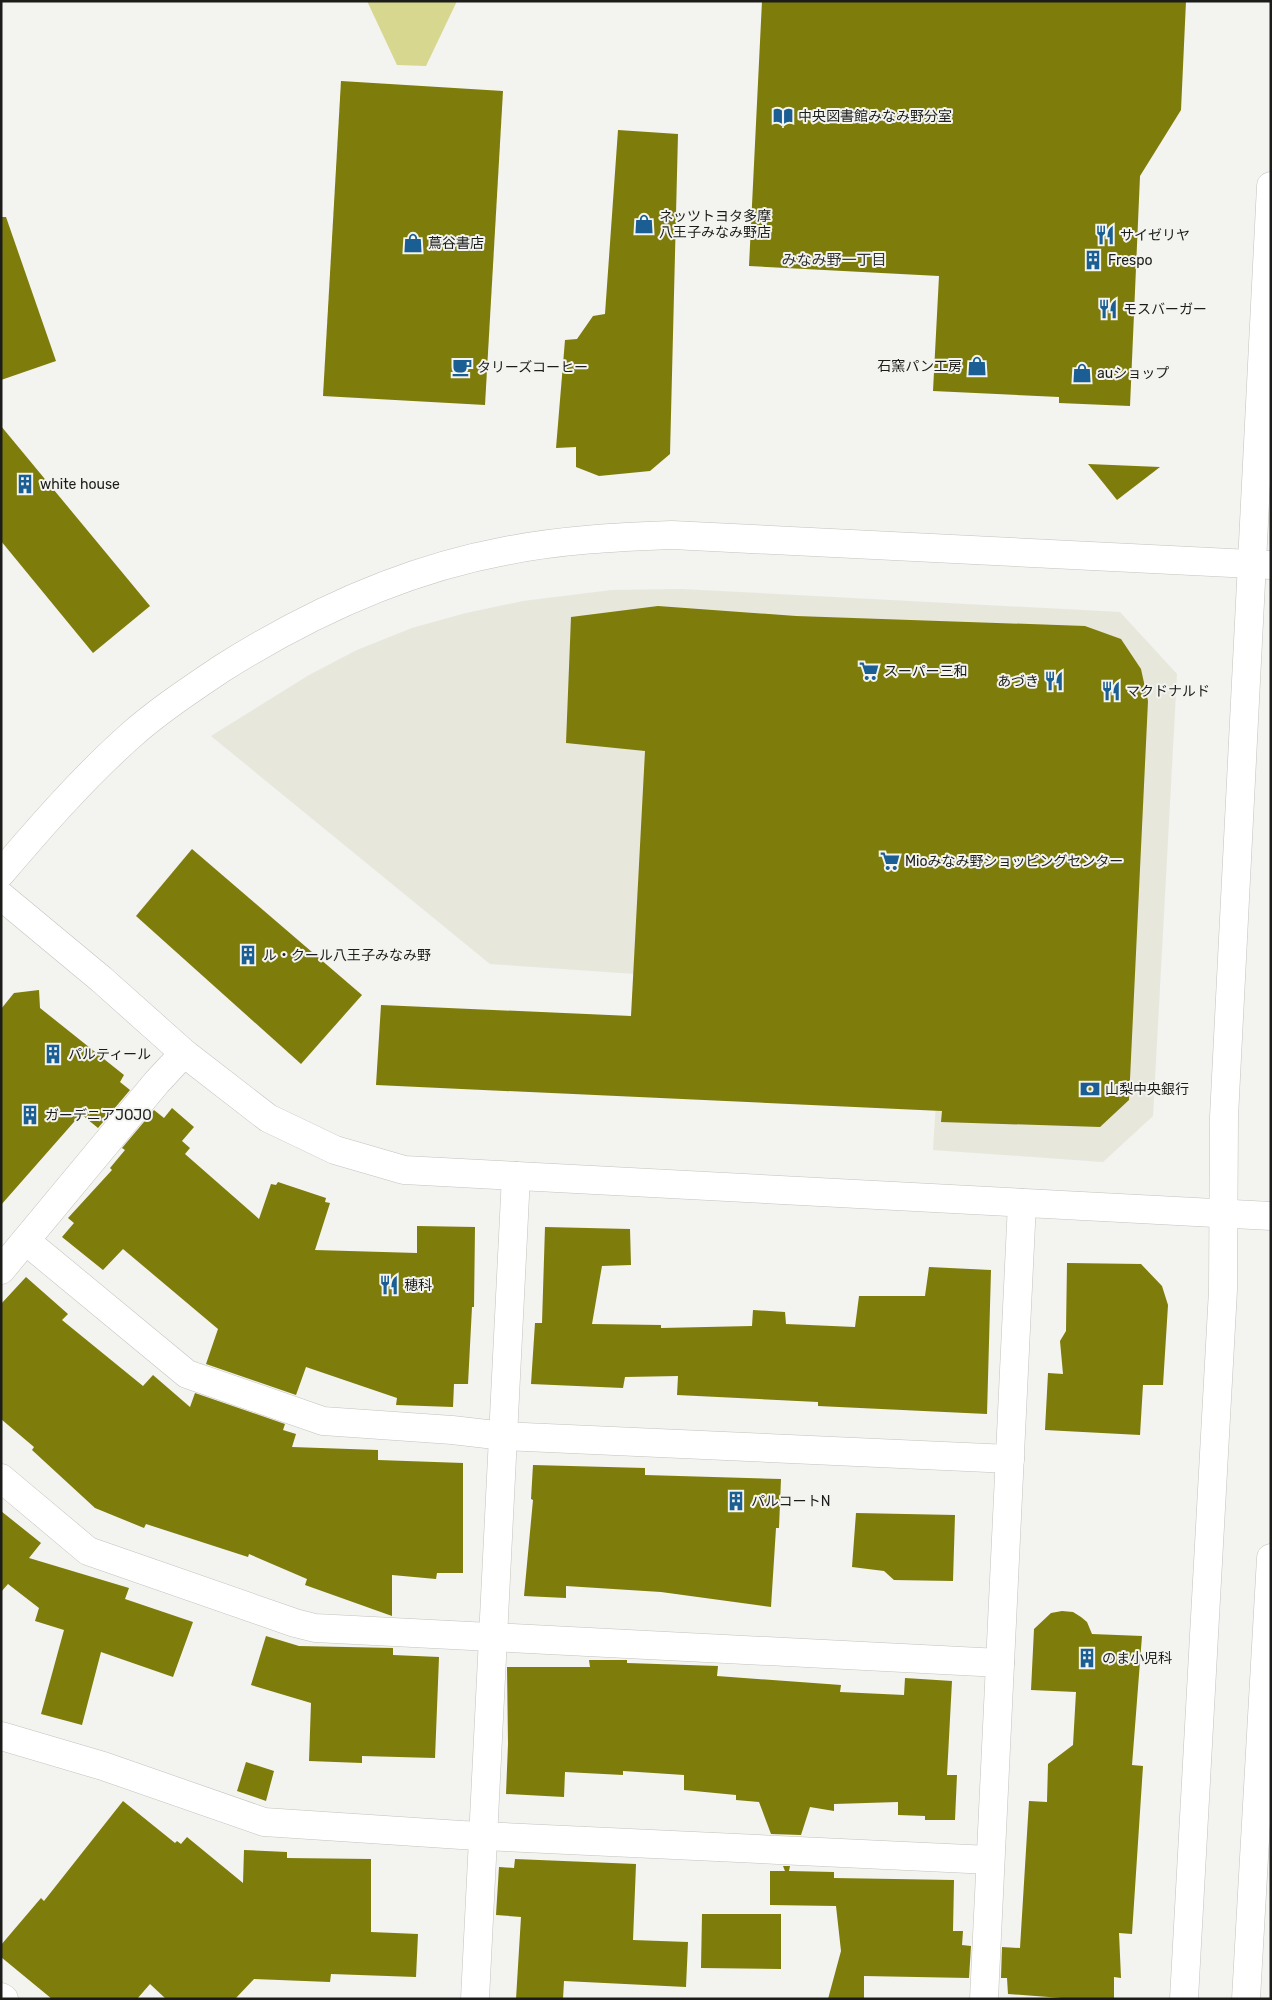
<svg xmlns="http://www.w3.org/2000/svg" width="1272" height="2000" viewBox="0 0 1272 2000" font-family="Rubik,'Noto Sans JP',sans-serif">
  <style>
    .built { fill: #e7e7dc }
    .green { fill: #d7d78f }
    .building { fill: #7e7c0b }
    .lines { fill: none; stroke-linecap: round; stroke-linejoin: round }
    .minor-casing { stroke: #c2c2bf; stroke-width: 29 }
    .tertiary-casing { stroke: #c2c2bf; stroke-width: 29 }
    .minor { stroke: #fff; stroke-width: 28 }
    .tertiary { stroke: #fff; stroke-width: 28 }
    .labels { text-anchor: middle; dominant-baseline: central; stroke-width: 4; stroke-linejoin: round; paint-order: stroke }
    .poi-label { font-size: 14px; fill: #1c1d1b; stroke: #f3f3ef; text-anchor: start }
    .neighbourhood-label { font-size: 15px; fill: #343432; stroke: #f3f3ef }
  </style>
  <rect width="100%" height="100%" fill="#f3f3ef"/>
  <!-- built -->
  <polygon class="built" points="681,589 1120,612 1177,674 1153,1116 1103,1162 933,1150 943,995 490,964 211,736 309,675 357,650 412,628 466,613 523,601 612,590"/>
  <!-- green -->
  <polygon class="green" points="367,1 457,1 426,66 397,65"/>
  <!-- building -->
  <g class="building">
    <polygon points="762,1 1186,1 1181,110 1140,176 1130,406 1059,403 1059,397 933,391 939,276 749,266"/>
    <polygon points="341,81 503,91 485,405 323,396"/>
    <polygon points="618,130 678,134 670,454 650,471 599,476 576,467 576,447 556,448 565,340 577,339 593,316 605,314"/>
    <polygon points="1,217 6,217 56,361 1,380"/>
    <polygon points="1,426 150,606 93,653 1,541"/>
    <polygon points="1088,464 1160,467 1117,500"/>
    <polygon points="658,606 796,616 1085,626 1121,639 1141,669 1148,701 1129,1100 1100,1127 941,1122 942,1111 376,1085 381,1005 631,1016 645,751 566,743 571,617"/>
    <polygon points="192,849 362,995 301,1064 136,916"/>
    <polygon points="39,990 40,1008 124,1075 120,1082 130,1090 98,1128 81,1114 1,1205 1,1009 14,993"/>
    <polygon points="172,1108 194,1127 182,1141 190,1148 185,1154 259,1219 271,1184 276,1185 278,1182 326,1198 325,1202 330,1203 315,1250 417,1253 417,1226 475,1227 474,1307 472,1307 468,1384 454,1384 453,1407 396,1405 397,1398 306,1367 296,1395 206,1364 218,1329 123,1249 103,1270 62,1237 74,1223 68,1218 112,1170 110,1168 125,1150 122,1148 154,1110 164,1118"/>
    <polygon points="545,1227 630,1229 631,1265 602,1266 592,1324 661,1325 661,1328 752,1326 753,1310 785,1312 786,1324 855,1327 859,1296 925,1296 929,1267 991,1270 987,1414 818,1406 818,1402 677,1395 678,1376 625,1377 623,1388 531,1384 535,1323 542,1323"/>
    <polygon points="1067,1263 1141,1264 1162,1286 1168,1305 1163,1385 1143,1385 1140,1435 1045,1430 1048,1373 1063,1374 1060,1341 1066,1331"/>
    <polygon points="26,1277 68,1314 62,1320 143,1386 153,1375 190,1407 195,1393 285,1424 283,1430 296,1434 292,1447 378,1450 378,1460 463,1463 463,1573 437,1573 436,1579 392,1575 392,1616 305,1585 307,1579 249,1554 248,1557 146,1524 144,1528 95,1508 32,1450 34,1447 1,1419 1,1304"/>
    <polygon points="533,1465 645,1468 645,1475 781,1479 779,1528 776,1528 771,1607 661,1592 566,1586 566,1598 524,1596 533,1500 531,1499"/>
    <polygon points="1,1511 41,1543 29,1558 129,1588 125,1599 193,1622 173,1677 101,1652 82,1725 41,1714 64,1630 35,1621 39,1608 8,1584 1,1592"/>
    <polygon points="856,1513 955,1515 953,1581 894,1580 884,1571 852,1567"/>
    <polygon points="1062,1611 1073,1612 1081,1617 1087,1622 1092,1634 1142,1636 1132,1765 1143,1766 1132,1934 1119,1933 1121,1978 1114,1977 1114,1999 1075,1999 1008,1994 1007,1978 1001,1978 1002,1947 1020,1948 1029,1801 1047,1802 1048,1764 1073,1745 1076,1692 1031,1690 1034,1629 1051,1613"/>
    <polygon points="266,1636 299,1646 393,1648 393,1655 439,1657 435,1758 362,1756 362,1763 309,1761 311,1703 251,1685"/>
    <polygon points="589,1660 627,1660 627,1663 718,1666 717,1676 841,1685 840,1692 904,1695 905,1678 952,1681 947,1775 957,1775 955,1820 925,1820 925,1816 898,1815 898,1802 834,1804 834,1811 810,1807 801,1835 771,1834 759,1802 736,1800 736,1795 684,1790 684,1775 623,1771 623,1775 565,1772 564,1797 506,1794 508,1744 507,1667 590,1667"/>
    <polygon points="246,1762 274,1771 266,1801 237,1791"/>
    <polygon points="123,1801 175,1843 177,1841 181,1844 187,1837 243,1883 244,1850 287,1852 287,1858 371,1859 371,1932 418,1934 416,1977 331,1974 330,1982 254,1979 235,1999 166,1999 150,1984 137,1999 52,1999 1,1957 1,1945 41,1898 44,1901"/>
    <polygon points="515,1859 636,1864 633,1940 688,1942 686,1987 564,1981 563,1999 516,1999 521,1917 496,1915 499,1867 514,1868"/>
    <polygon points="783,1866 790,1866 789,1871 834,1872 834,1878 954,1880 953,1931 963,1931 962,1945 971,1946 969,1978 864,1976 864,1999 828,1999 841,1951 836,1906 770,1905 770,1871 785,1871"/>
    <polygon points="702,1914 781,1914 781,1969 701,1968"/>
  </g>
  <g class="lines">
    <defs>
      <g id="minor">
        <polyline points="26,1241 187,1374 323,1421 452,1430 504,1436 1010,1459"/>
        <polyline points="1,1270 157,1082 184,1053"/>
        <polyline points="1,1478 88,1551 295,1623 315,1628 1000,1663"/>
        <polyline points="1,1736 103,1766 264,1822 461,1835 990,1860"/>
        <polyline points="1,1997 4,1999"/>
        <polyline points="475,1999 516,1176"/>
        <polyline points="984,1999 1022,1203"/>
      </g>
      <g id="tertiary">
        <path d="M1 873C42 825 83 778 130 736 158 711 190 690 221 669 308 614 403 570 505 551 560 540 616 537 672 535L1271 565"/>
        <polyline points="1,896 101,979 184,1053 268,1118 335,1150 404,1170 1271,1216"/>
        <polyline points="1184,1999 1223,1290 1224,1117 1271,186"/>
        <polyline points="1246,1999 1271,1558"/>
      </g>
    </defs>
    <!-- minor casing -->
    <use href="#minor" class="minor-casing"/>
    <!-- tertiary casing -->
    <use href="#tertiary" class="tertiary-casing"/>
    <!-- minor -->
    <use href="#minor" class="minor"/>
    <!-- tertiary -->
    <use href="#tertiary" class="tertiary"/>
  </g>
  <!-- icons -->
  <defs>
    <symbol id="library-bare" viewBox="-9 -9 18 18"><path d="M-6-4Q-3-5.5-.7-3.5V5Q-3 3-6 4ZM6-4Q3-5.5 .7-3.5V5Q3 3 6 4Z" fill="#1a5e93" stroke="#f3f3ef" stroke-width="2.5" paint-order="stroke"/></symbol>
    <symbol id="shop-bare" viewBox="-9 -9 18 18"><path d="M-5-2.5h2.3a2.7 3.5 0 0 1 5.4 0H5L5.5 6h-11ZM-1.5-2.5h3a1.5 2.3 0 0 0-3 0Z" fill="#1a5e93" stroke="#f3f3ef" stroke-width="2.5" paint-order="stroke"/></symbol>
    <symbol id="restaurant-bare" viewBox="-9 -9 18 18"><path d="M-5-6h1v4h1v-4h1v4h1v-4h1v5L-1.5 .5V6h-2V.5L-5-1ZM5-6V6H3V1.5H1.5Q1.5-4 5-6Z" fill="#1a5e93" stroke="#f3f3ef" stroke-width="2.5" paint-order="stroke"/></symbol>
    <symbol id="building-bare" viewBox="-9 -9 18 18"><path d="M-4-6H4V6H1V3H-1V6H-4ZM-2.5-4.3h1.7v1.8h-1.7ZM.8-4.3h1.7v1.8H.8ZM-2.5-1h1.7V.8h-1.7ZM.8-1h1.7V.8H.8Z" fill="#1a5e93" stroke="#f3f3ef" stroke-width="2.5" paint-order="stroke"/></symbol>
    <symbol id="cafe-bare" viewBox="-9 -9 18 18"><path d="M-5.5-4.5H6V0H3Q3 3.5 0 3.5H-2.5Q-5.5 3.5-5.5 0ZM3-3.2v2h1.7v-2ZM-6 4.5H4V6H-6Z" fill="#1a5e93" stroke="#f3f3ef" stroke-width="2.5" paint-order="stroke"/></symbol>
    <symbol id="supermarket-bare" viewBox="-9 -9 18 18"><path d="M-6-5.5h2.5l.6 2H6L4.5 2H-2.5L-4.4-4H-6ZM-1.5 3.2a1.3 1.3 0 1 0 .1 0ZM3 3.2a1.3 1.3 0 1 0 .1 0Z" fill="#1a5e93" stroke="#f3f3ef" stroke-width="2.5" paint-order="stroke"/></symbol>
    <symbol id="bank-bare" viewBox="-9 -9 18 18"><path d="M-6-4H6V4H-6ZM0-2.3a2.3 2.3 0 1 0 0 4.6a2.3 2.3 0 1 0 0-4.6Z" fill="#1a5e93" stroke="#f3f3ef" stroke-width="2.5" paint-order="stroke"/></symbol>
  </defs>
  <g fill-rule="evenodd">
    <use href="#library-bare" x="769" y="102" width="28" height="28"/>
    <use href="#shop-bare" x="630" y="210" width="28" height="28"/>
    <use href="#restaurant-bare" x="1091" y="221" width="28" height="28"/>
    <use href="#shop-bare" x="399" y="229" width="28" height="28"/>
    <use href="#building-bare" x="1079" y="246" width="28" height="28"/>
    <use href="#restaurant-bare" x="1094" y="295" width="28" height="28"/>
    <use href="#shop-bare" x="963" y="352" width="28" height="28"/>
    <use href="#cafe-bare" x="448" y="353" width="28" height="28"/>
    <use href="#shop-bare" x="1068" y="359" width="28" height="28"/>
    <use href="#building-bare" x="11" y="470" width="28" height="28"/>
    <use href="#supermarket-bare" x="855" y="657" width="28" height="28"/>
    <use href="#restaurant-bare" x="1040" y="667" width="28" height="28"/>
    <use href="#restaurant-bare" x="1097" y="677" width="28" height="28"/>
    <use href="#supermarket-bare" x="876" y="847" width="28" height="28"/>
    <use href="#building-bare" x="234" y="941" width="28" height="28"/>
    <use href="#building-bare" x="39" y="1040" width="28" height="28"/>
    <use href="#bank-bare" x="1076" y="1075" width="28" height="28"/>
    <use href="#building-bare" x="16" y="1101" width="28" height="28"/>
    <use href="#restaurant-bare" x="375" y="1271" width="28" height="28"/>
    <use href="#building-bare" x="722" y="1487" width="28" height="28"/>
    <use href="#building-bare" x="1073" y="1644" width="28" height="28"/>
  </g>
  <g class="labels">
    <!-- poi labels -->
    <g class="poi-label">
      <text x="798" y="116">中央図書館みなみ野分室</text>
      <text x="659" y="216">ネッツトヨタ多摩<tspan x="659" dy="16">八王子みなみ野店</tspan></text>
      <text x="1120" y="235">サイゼリヤ</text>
      <text x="428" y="243">蔦谷書店</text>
      <text x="1108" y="260">Frespo</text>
      <text x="1123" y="309">モスバーガー</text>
      <text x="962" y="366" text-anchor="end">石窯パン工房</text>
      <text x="477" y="367">タリーズコーヒー</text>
      <text x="1097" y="373">auショップ</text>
      <text x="40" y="484">white house</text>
      <text x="884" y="671">スーパー三和</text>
      <text x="1039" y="681" text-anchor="end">あづき</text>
      <text x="1126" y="691">マクドナルド</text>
      <text x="905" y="861">Mioみなみ野ショッピングセンター</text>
      <text x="263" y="955">ル・クール八王子みなみ野</text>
      <text x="68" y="1054">パルティール</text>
      <text x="1105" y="1089">山梨中央銀行</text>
      <text x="45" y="1115">ガーデニアJOJO</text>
      <text x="404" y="1285">穂科</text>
      <text x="751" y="1501">パルコートN</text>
      <text x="1102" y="1658">のま小児科</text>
    </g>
    <!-- neighbourhood labels -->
    <g class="neighbourhood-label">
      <text x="834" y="260">みなみ野一丁目</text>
    </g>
  </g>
  <!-- border -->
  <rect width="1272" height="2000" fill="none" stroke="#1c1d1b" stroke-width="5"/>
</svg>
